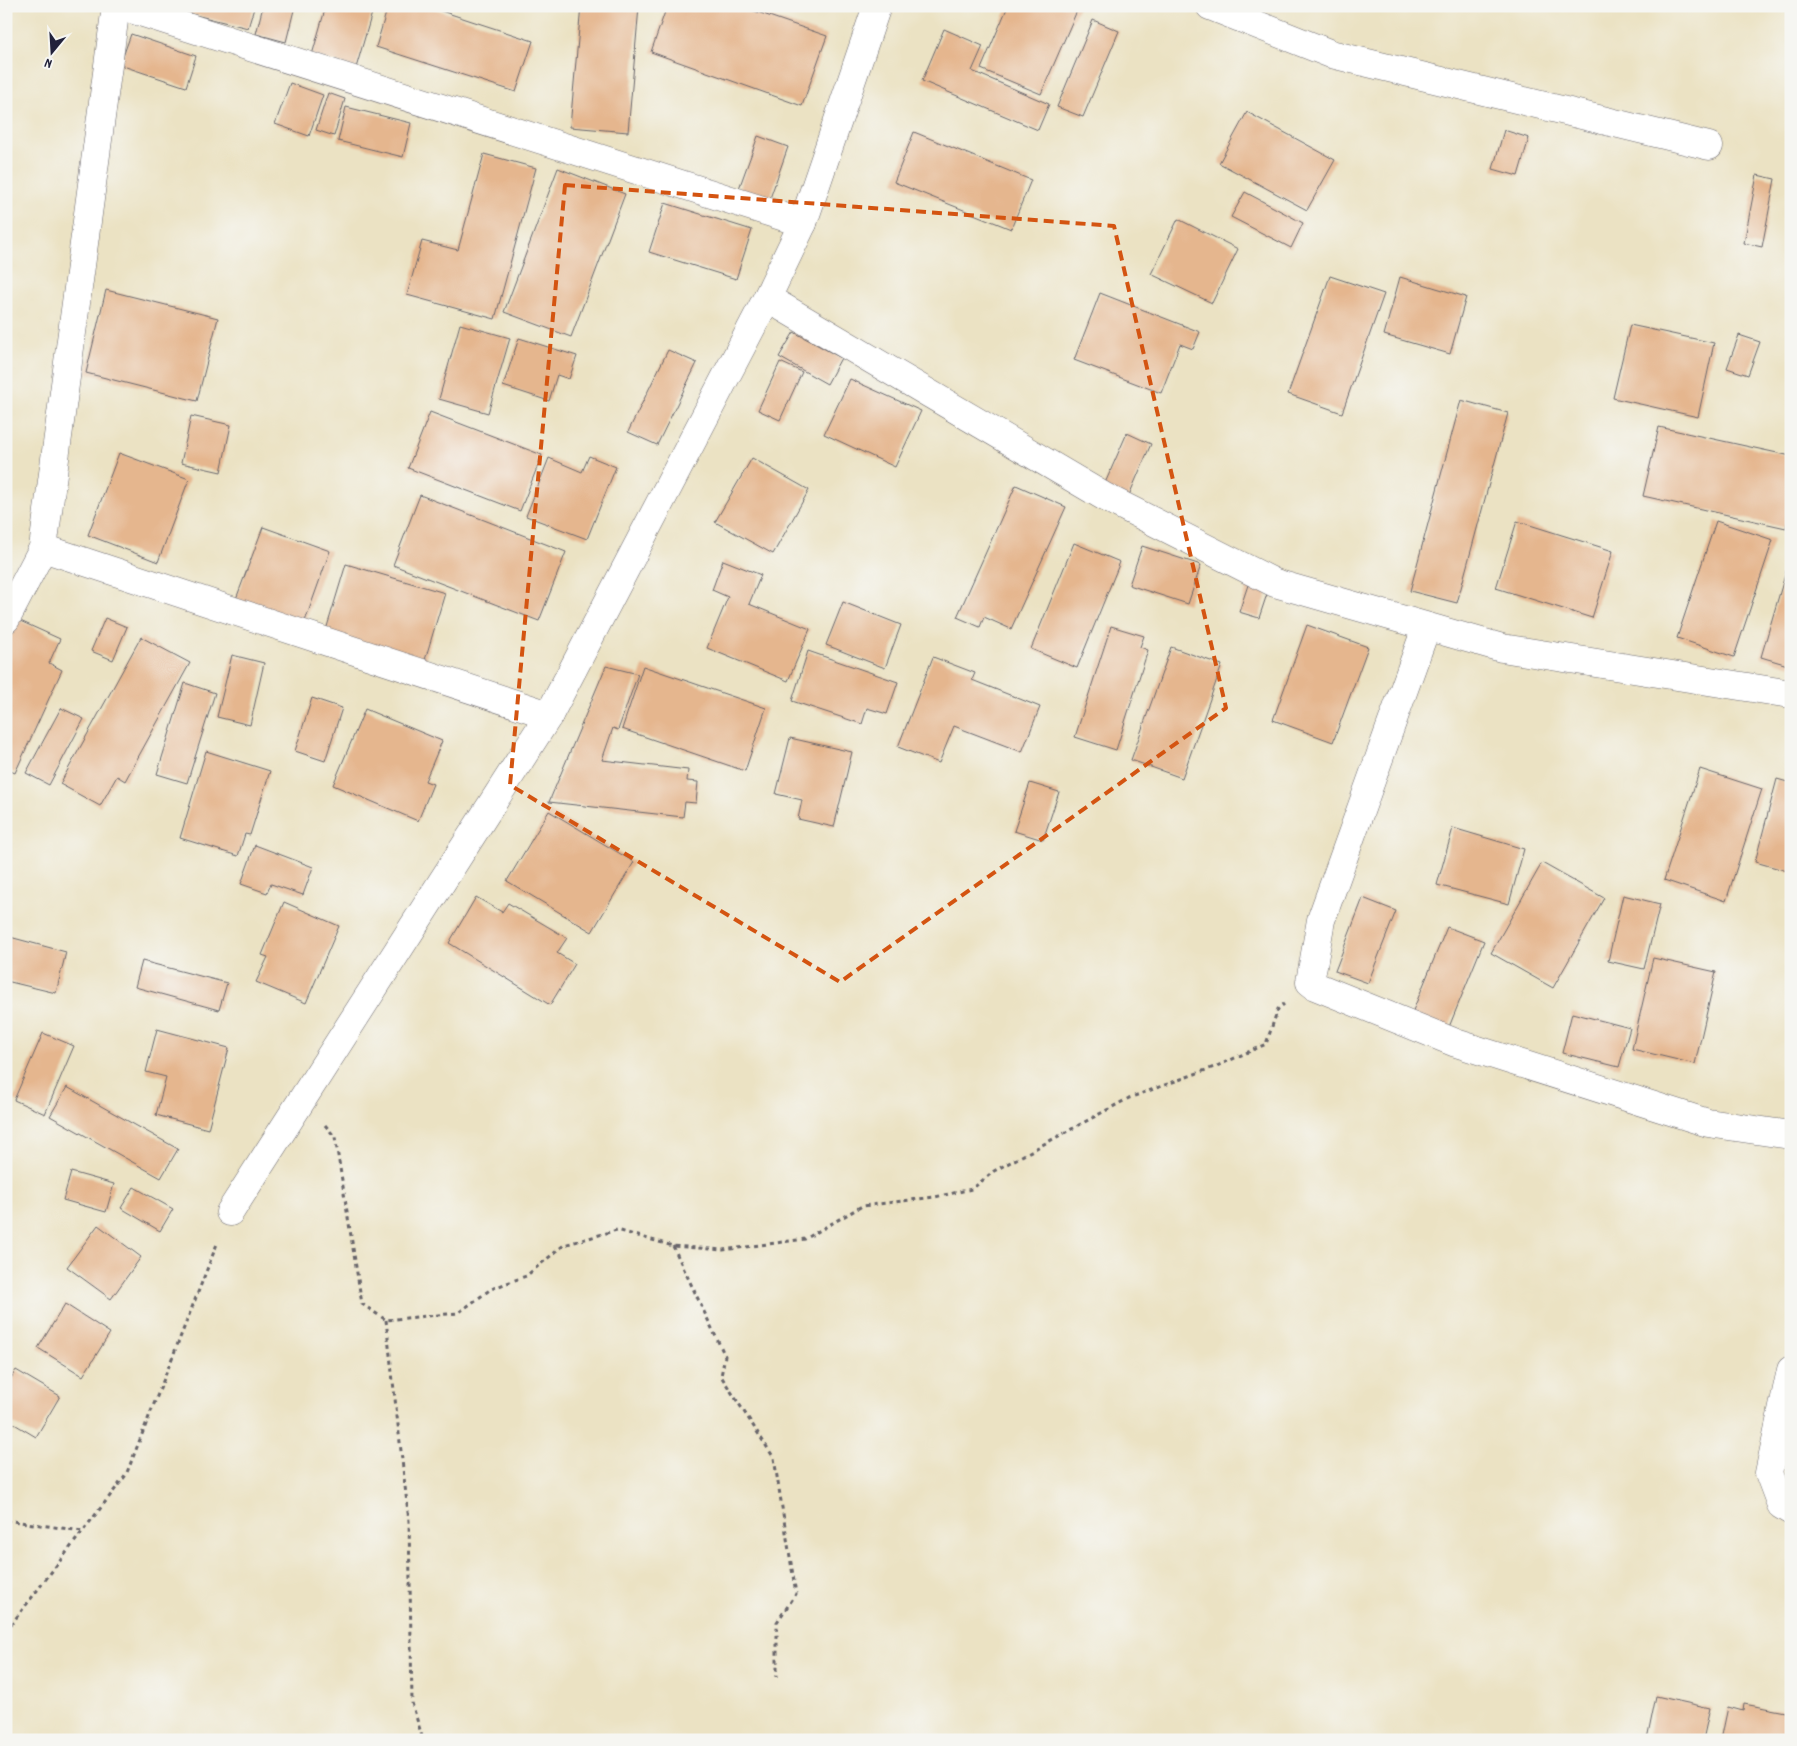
<svg xmlns="http://www.w3.org/2000/svg" width="1797" height="1746" viewBox="0 0 1797 1746" font-family="Dekko,sans-serif">
  <style>
    .building { fill: #e5b68e }
    .lines { fill: none; stroke-linecap: round; stroke-linejoin: round }
    .minor-casing { stroke: #68656b; stroke-width: 29 }
    .path { stroke: #68656b; stroke-width: 3; stroke-dasharray: 4 4; stroke-linecap: butt }
    .minor { stroke: #fff; stroke-width: 28 }
    .marked { fill: none; stroke: #d45411; stroke-width: 4; stroke-dasharray: 10 6; stroke-linejoin: round }
  </style>
  <rect width="100%" height="100%" fill="#f6f6f2"/>
  <filter id="ink" filterUnits="userSpaceOnUse"><feTurbulence type="fractalNoise" baseFrequency=".02" numOctaves="2"/><feDisplacementMap in="SourceGraphic" scale="10" xChannelSelector="R" yChannelSelector="G"/><feConvolveMatrix kernelMatrix="1 2 1 2 8 2 1 2 1" color-interpolation-filters="sRGB"/></filter>
  <filter id="wash" filterUnits="userSpaceOnUse"><feTurbulence type="fractalNoise" baseFrequency=".0096" numOctaves="4" result="noise"/><feDisplacementMap in="SourceGraphic" scale="20" xChannelSelector="R" yChannelSelector="G"/><feGaussianBlur stdDeviation="1.12" result="paint"/><feColorMatrix in="noise" values="0 0 0 0 0 0 0 0 0 0 0 0 0 0 0 0 0 1.4 0 .05"/><feComposite in="paint" operator="in"/></filter>
  <g filter="url(#wash)">
    <rect width="100%" height="100%" fill="#ebe2c3"/>
    <g id="blocks">
      <!-- building -->
      <g class="building">
        <polygon points="185,6 247,6 254,8 248,28 183,12"/>
        <polygon points="263,6 295,6 286,42 256,34"/>
        <polygon points="326,6 374,6 356,68 312,55"/>
        <polygon points="388,6 426,6 533,41 516,92 376,47"/>
        <polygon points="581,6 639,7 628,132 570,127"/>
        <polygon points="667,6 740,6 827,36 802,106 651,52"/>
        <polygon points="1008,6 1079,6 1041,94 981,69"/>
        <polygon points="1093,20 1119,31 1083,117 1057,107"/>
        <polygon points="944,29 983,46 972,71 1049,104 1038,130 922,81"/>
        <polygon points="131,34 196,56 186,87 120,65"/>
        <polygon points="290,83 323,95 309,136 275,124"/>
        <polygon points="328,93 345,99 334,136 316,130"/>
        <polygon points="346,107 411,123 403,157 338,141"/>
        <polygon points="1247,112 1335,160 1307,210 1219,163"/>
        <polygon points="1504,130 1529,138 1518,176 1493,169"/>
        <polygon points="914,132 1031,180 1011,229 894,182"/>
        <polygon points="758,136 788,147 768,204 737,194"/>
        <polygon points="484,154 536,168 495,319 407,295 422,241 458,250"/>
        <polygon points="558,168 625,194 571,337 504,312"/>
        <polygon points="1757,175 1775,179 1762,247 1744,243"/>
        <polygon points="1245,192 1303,223 1291,248 1231,217"/>
        <polygon points="665,203 752,230 736,279 649,252"/>
        <polygon points="1178,219 1238,249 1212,303 1151,274"/>
        <polygon points="1330,276 1384,294 1342,413 1288,394"/>
        <polygon points="1400,277 1466,297 1450,354 1384,335"/>
        <polygon points="106,290 218,318 197,401 86,373"/>
        <polygon points="1100,293 1200,332 1193,349 1180,344 1161,393 1074,360"/>
        <polygon points="460,324 510,338 488,413 439,399"/>
        <polygon points="1630,325 1714,343 1698,417 1613,398"/>
        <polygon points="794,332 841,358 827,384 779,357"/>
        <polygon points="1739,335 1760,342 1748,375 1727,368"/>
        <polygon points="519,338 577,356 569,379 557,375 549,401 503,386"/>
        <polygon points="668,350 697,363 657,445 628,432"/>
        <polygon points="780,362 802,372 780,420 758,410"/>
        <polygon points="850,379 921,411 895,467 824,434"/>
        <polygon points="1461,400 1508,413 1457,603 1410,591"/>
        <polygon points="430,412 542,455 520,511 408,468"/>
        <polygon points="191,416 231,425 221,472 181,463"/>
        <polygon points="1659,427 1791,456 1791,507 1786,528 1643,496"/>
        <polygon points="1127,433 1151,444 1127,500 1102,490"/>
        <polygon points="119,453 189,479 158,562 88,535"/>
        <polygon points="589,456 616,467 587,539 526,516 549,458 582,472"/>
        <polygon points="752,458 809,490 773,554 715,522"/>
        <polygon points="1016,485 1066,507 1011,629 984,617 980,627 957,617"/>
        <polygon points="420,495 566,552 539,621 393,565"/>
        <polygon points="1517,521 1613,551 1592,618 1496,588"/>
        <polygon points="1716,521 1773,540 1734,657 1677,638"/>
        <polygon points="263,527 330,551 304,624 236,599"/>
        <polygon points="1074,543 1120,562 1077,668 1031,649"/>
        <polygon points="1142,546 1201,565 1188,604 1129,585"/>
        <polygon points="1790,558 1791,558 1791,666 1761,657"/>
        <polygon points="723,560 761,575 749,604 810,629 788,681 707,648 728,597 712,590"/>
        <polygon points="346,564 445,593 422,670 323,640"/>
        <polygon points="1248,585 1268,591 1259,618 1239,612"/>
        <polygon points="843,602 901,625 885,668 826,645"/>
        <polygon points="105,618 127,627 113,660 91,651"/>
        <polygon points="18,620 60,639 49,663 62,670 15,773 6,769 6,645"/>
        <polygon points="1307,625 1368,647 1333,742 1273,720"/>
        <polygon points="1111,626 1144,636 1140,647 1148,650 1116,750 1075,737"/>
        <polygon points="141,637 190,663 125,781 117,776 100,806 60,784"/>
        <polygon points="1171,647 1222,665 1182,778 1131,760"/>
        <polygon points="808,651 898,682 887,714 867,708 862,724 792,701"/>
        <polygon points="232,655 264,663 250,725 217,717"/>
        <polygon points="933,657 975,673 972,680 1040,707 1022,752 954,726 939,763 898,747"/>
        <polygon points="606,666 638,674 618,730 613,728 602,760 688,770 687,781 698,782 696,803 685,802 683,817 549,802"/>
        <polygon points="643,666 766,708 745,771 622,729"/>
        <polygon points="185,683 215,693 187,783 157,774"/>
        <polygon points="312,698 342,708 325,761 295,751"/>
        <polygon points="61,708 84,719 49,785 26,773"/>
        <polygon points="365,709 442,741 425,781 433,784 418,821 333,785"/>
        <polygon points="790,738 852,752 834,827 798,819 802,800 776,794"/>
        <polygon points="206,751 270,771 250,835 245,834 238,856 180,838"/>
        <polygon points="1700,769 1762,789 1726,901 1664,880"/>
        <polygon points="1777,779 1791,783 1791,872 1755,862"/>
        <polygon points="1030,783 1059,792 1043,840 1014,831"/>
        <polygon points="549,811 634,862 592,932 507,881"/>
        <polygon points="1453,828 1524,849 1509,904 1437,885"/>
        <polygon points="255,845 313,867 303,895 271,884 267,893 241,884"/>
        <polygon points="1542,863 1604,898 1553,988 1491,953"/>
        <polygon points="1623,895 1660,904 1644,969 1608,961"/>
        <polygon points="476,897 502,912 508,903 567,938 557,953 575,964 550,1005 449,943"/>
        <polygon points="1363,898 1396,911 1368,983 1335,971"/>
        <polygon points="284,902 339,926 306,1003 256,982 268,957 262,955"/>
        <polygon points="1447,927 1484,941 1447,1032 1410,1018"/>
        <polygon points="6,936 66,952 56,993 6,981"/>
        <polygon points="1653,958 1716,972 1695,1064 1632,1049"/>
        <polygon points="142,961 227,983 219,1010 135,987"/>
        <polygon points="1572,1013 1630,1028 1619,1067 1562,1053"/>
        <polygon points="157,1029 229,1048 208,1129 156,1115 166,1077 146,1072"/>
        <polygon points="43,1033 74,1046 45,1114 14,1100"/>
        <polygon points="67,1087 178,1149 161,1178 50,1116"/>
        <polygon points="71,1172 114,1184 106,1212 63,1200"/>
        <polygon points="134,1187 173,1209 160,1231 121,1208"/>
        <polygon points="98,1225 141,1257 111,1299 67,1267"/>
        <polygon points="65,1304 110,1333 83,1376 38,1348"/>
        <polygon points="16,1370 60,1396 36,1437 6,1419 6,1386"/>
        <polygon points="1656,1696 1710,1708 1703,1740 1647,1740"/>
        <polygon points="1744,1704 1791,1713 1791,1740 1721,1740 1728,1707 1743,1711"/>
      </g>
    </g>
  </g>
  <g filter="url(#ink)">
    <use href="#blocks" fill-opacity="0" stroke="#68656b" stroke-width="1"/>
    <g class="lines">
      <defs>
        <g id="minor">
          <polyline points="121,6 803,223"/>
          <polyline points="1210,6 1331,54 1709,146"/>
          <polyline points="767,298 1105,497 1275,583 1502,648 1791,694"/>
          <polyline points="43,548 549,715"/>
          <polyline points="6,619 43,548 116,6"/>
          <polyline points="1426,628 1321,920 1310,982 1315,986 1456,1043 1708,1123 1791,1135"/>
          <polyline points="230,1212 549,715 767,298 803,223 877,6"/>
          <polyline points="1791,1370 1769,1473 1781,1505 1791,1511"/>
        </g>
      </defs>
      <!-- minor casing -->
      <use href="#minor" class="minor-casing"/>
      <!-- path -->
      <g class="path">
        <polyline points="325,1125 335,1137 362,1304 386,1320 458,1313 491,1289 526,1276 564,1245 617,1230 673,1246 723,1250 805,1239 862,1206 935,1197 972,1189 994,1171 1129,1098 1217,1066 1266,1044 1278,1009 1284,1004"/>
        <polyline points="673,1246 725,1356 721,1376 774,1458 796,1594 777,1622 777,1677"/>
        <polyline points="386,1320 409,1521 412,1703 423,1740"/>
        <polyline points="6,1520 82,1531"/>
        <polyline points="6,1631 126,1475 217,1244"/>
      </g>
      <!-- minor -->
      <use href="#minor" class="minor"/>
    </g>
  </g>
  <!-- marked area -->
  <path class="marked" d="M565 185 1114 226 1226 708 840 982 510 785Z"/>
  <!-- margin -->
  <rect width="1797" height="1746" fill="none" stroke="#f6f6f2" stroke-width="25"/>
  <!-- north arrow -->
  <g transform="translate(52 52) rotate(198)" stroke="#f6f6f2" stroke-width="4" paint-order="stroke">
  <path d="M0-4L9 19L0 12L-9 19Z" fill="#22223b"/>
  <text y="-8" font-size="14" font-weight="bold" text-anchor="middle" fill="#22223b">N</text>
  </g>
</svg>
